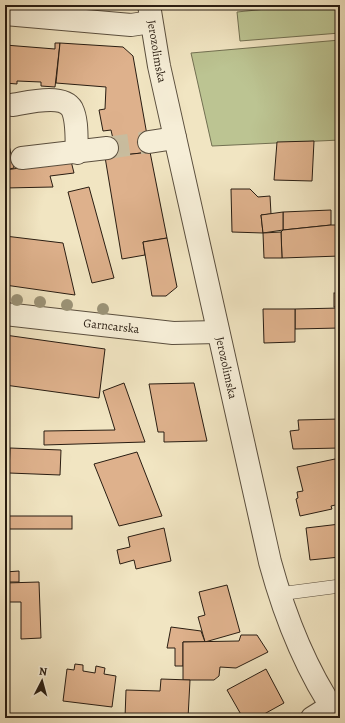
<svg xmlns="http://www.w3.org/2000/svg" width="345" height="723" viewBox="0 0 345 723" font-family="Alegreya,serif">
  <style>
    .green { fill: #bcc492; stroke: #727052 }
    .building { fill: #deb18c; stroke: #291d12 }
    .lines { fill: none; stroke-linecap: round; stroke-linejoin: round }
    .minor-tunnel { stroke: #c9bd9f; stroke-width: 22; stroke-dasharray: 22 11; stroke-linecap: butt }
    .service-casing { stroke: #5b4f3e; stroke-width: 14 }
    .minor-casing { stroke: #5b4f3e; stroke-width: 24 }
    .tertiary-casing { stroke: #5b4f3e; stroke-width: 24 }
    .service { stroke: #f6eed7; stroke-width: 13 }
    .minor { stroke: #f6eed7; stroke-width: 22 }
    .tertiary { stroke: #f6eed7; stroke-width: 22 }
    .tree { fill: #9b9276 }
    .labels { text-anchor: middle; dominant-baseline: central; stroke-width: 3.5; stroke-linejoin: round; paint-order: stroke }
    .street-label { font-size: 12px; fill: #291d12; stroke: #f6eed7 }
  </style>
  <rect width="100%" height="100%" fill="#f1e5c2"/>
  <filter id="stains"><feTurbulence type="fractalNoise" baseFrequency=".005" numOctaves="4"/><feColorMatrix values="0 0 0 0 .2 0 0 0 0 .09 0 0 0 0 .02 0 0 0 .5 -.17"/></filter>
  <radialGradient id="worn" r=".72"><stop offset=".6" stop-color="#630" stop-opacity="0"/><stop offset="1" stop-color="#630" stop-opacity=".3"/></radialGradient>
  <!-- green -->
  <g class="green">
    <polygon points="305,5 340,5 340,33 240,41 237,12"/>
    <polygon points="340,40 340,140 212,146 191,53"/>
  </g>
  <!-- building -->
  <g class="building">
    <polygon points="55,43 60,43 55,87 41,86 41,82 17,81 17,84 5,83 5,45 55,49"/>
    <polygon points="60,43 123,47 133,56 150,152 108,157 105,140 113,139 111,130 103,131 99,110 105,109 106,87 56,83"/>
    <polygon points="5,127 14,168 5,170"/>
    <polygon points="314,141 312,181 274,180 277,142"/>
    <polygon points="150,152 167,238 143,242 145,255 122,259 105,157"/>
    <polygon points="71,161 74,173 50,176 53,187 5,188 5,170"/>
    <polygon points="89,187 114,278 92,283 68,192"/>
    <polygon points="231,189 250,189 258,197 270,196 271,214 261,215 263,233 232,232"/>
    <polygon points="331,210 331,225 283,230 283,212"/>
    <polygon points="283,212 283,230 263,233 261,215"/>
    <polygon points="331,225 340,225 340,256 282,258 281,232 283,230"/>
    <polygon points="281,232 282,258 264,258 263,233"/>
    <polygon points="5,236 63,243 75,295 5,285"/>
    <polygon points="167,238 177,287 166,296 152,296 143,242"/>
    <rect x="334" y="293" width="6" height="14"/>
    <polygon points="340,308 340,328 295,329 295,309"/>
    <polygon points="263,309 295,309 295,342 264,343"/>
    <polygon points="5,335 105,349 99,398 5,385"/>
    <polygon points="124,383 145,442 44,445 44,431 115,430 103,391"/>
    <polygon points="194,383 207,441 164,442 164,432 158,432 149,384"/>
    <polygon points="340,419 340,448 293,449 290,431 299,430 298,420"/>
    <polygon points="5,448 10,448 9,476 5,476"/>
    <polygon points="10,448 61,450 60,475 9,473"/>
    <polygon points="137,452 162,516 119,526 94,464"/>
    <polygon points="335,459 340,475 340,504 331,506 332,509 300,516 296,499 298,498 297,492 303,491 297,467"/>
    <rect x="5" y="516" width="67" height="13"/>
    <polygon points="340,524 340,557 310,560 306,528"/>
    <polygon points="164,528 171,561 136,569 134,560 120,564 117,550 130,547 128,537"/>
    <polygon points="19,571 19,582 5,582 5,572"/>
    <polygon points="39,582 41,638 21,639 21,602 5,602 5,583"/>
    <polygon points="227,585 240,632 205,642 198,617 205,615 199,592"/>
    <polygon points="171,627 201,631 205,642 183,642 183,666 175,666 175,648 167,648"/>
    <polygon points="241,635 257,635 268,652 236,668 220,667 219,676 214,680 183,680 183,642 239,641"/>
    <polygon points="75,664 83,665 83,671 95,673 96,666 105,668 104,674 116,676 112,707 63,701 67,669 74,670"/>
    <polygon points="266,669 284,703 257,718 243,718 227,690"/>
    <polygon points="161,679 190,680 188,718 125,718 126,690 160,691"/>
  </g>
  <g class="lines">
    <!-- minor-tunnel -->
    <polyline class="minor-tunnel" points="107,148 149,142"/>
    <defs>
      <polyline id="service" points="279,594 340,586"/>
      <g id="minor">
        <polyline points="5,14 131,25 151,22"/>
        <path d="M12 105C26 103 63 93 72 109 78 121 76 140 77 153"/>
        <polyline points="149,142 175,138"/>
        <polyline points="22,158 107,148"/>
        <path id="s1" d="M5 314 173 333 218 332"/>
        <polyline points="312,718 331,706"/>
      </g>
      <g id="tertiary">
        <path id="s2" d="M149 5 159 66 270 562C285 617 306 671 339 718"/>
      </g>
    </defs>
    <!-- service casing -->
    <use href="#service" class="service-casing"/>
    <!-- minor casing -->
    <use href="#minor" class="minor-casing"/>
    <!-- tertiary casing -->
    <use href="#tertiary" class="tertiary-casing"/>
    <!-- service -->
    <use href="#service" class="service"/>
    <!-- minor -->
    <use href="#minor" class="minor"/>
    <!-- tertiary -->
    <use href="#tertiary" class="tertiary"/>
  </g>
  <!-- trees -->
  <g class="tree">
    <circle cx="17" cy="300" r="6"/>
    <circle cx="40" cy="302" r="6"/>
    <circle cx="67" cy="305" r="6"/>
    <circle cx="103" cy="309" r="6"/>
  </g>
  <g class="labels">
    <!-- street labels -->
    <g class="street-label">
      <text stroke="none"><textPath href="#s2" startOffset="47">Jerozolimska</textPath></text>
      <text stroke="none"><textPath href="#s1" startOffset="107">Garncarska</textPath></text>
      <text stroke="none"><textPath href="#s2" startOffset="371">Jerozolimska</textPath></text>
    </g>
  </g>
  <!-- margin -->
  <rect width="345" height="723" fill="none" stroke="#f1e5c2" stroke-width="20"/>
  <rect x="6" y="6" width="333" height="711" fill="none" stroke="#291d12" stroke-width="2"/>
  <rect x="10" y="10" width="325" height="703" fill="none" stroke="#291d12"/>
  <!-- north arrow -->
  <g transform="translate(42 681) rotate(6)" stroke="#f6eed7" stroke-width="3" paint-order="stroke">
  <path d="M0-3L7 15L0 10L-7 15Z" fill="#291d12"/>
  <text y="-6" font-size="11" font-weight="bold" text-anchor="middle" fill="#291d12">N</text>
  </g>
  <rect width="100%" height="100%" filter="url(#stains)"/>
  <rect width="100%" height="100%" fill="url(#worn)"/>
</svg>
